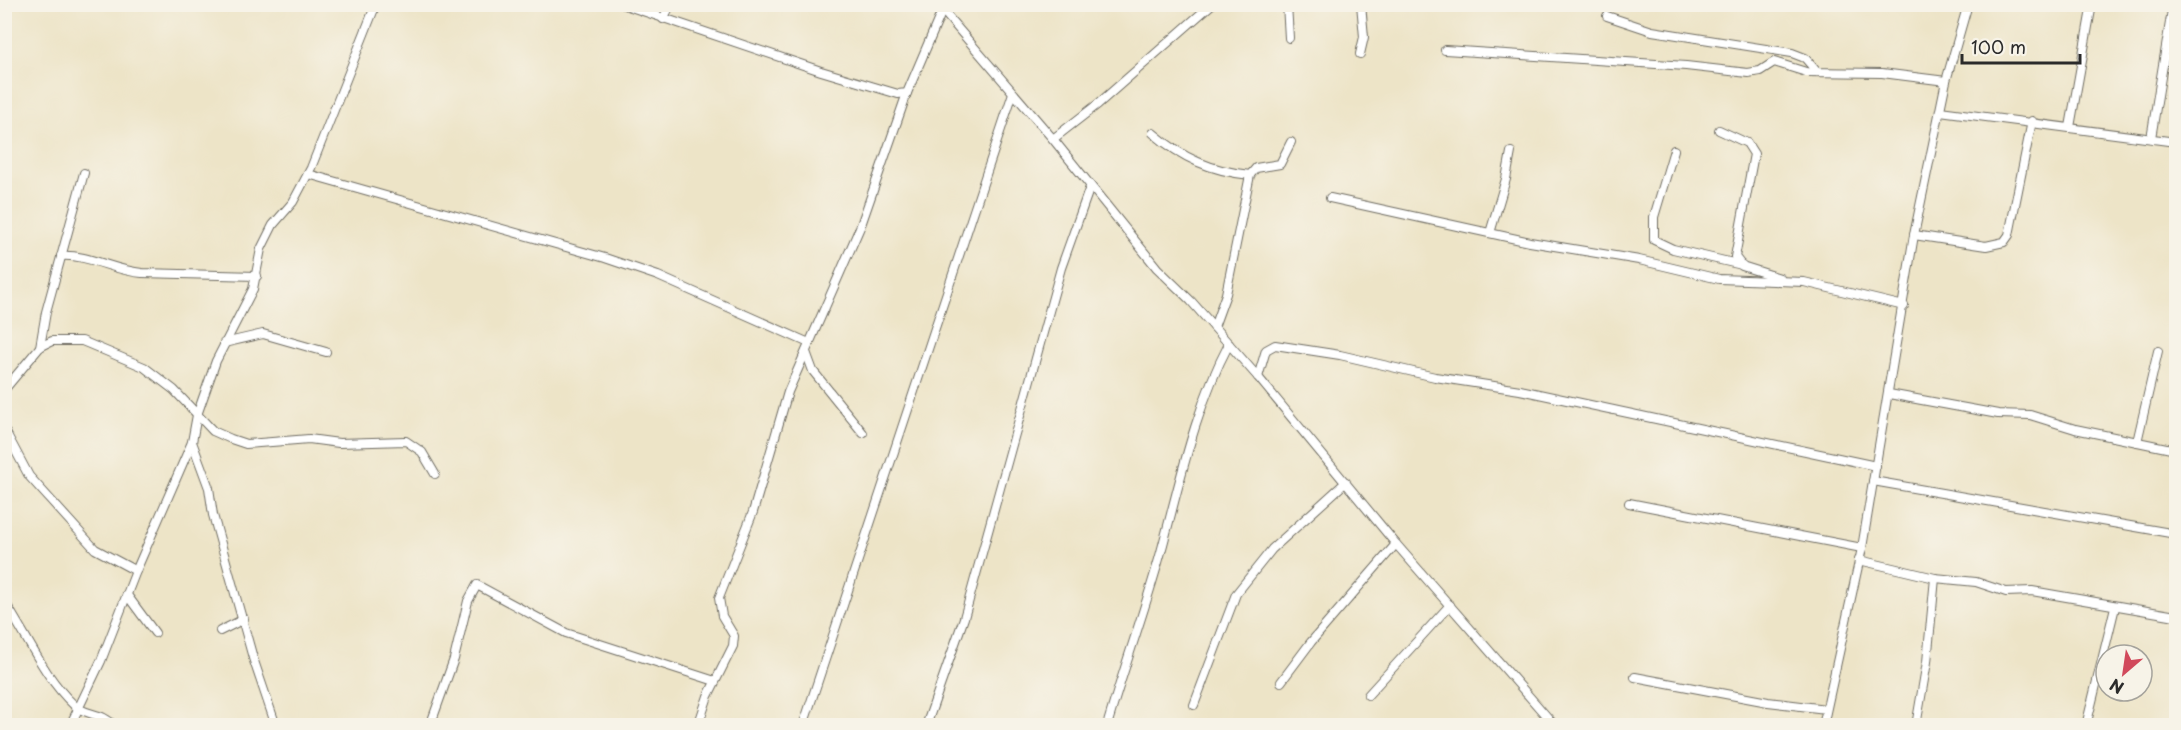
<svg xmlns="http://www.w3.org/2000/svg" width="2181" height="730" viewBox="0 0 2181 730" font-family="'Playpen Sans',sans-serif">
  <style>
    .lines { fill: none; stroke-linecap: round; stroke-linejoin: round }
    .minor-casing { stroke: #6f6c62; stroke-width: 10 }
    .minor { stroke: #fff; stroke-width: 8 }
  </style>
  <rect width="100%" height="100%" fill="#f7f3e8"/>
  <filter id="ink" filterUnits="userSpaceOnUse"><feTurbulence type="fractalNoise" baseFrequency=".0167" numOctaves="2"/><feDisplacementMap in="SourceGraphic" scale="12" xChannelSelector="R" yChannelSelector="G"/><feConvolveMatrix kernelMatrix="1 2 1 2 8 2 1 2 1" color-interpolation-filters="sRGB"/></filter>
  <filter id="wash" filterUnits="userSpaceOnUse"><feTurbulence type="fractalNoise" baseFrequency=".008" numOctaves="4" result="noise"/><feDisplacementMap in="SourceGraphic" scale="24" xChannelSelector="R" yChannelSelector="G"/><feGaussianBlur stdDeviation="1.35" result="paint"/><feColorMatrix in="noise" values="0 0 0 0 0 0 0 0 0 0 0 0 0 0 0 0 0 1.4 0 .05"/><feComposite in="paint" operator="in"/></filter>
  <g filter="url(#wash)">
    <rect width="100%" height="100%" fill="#ede4c7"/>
  </g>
  <g filter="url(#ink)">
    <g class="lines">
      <defs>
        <g id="minor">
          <polyline points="622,4 821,71 898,94 907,93 945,4"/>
          <polyline points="937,4 1053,139 1157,268 1191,301 1258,377 1396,544 1555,726"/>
          <polyline points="1287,4 1289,38"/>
          <polyline points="1607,16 1652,31 1792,53 1805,58 1817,72"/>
          <polyline points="663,19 671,4"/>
          <polyline points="1445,50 1686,66 1748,73 1760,71 1774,62 1806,72 1882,73 1946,81"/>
          <polyline points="1360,54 1364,37 1361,4"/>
          <polyline points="1940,111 2176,142"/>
          <polyline points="2070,127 2092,4"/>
          <polyline points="1719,130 1747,143 1754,154 1735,257 1742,266 1780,278"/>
          <path d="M1153 133C1182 158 1211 171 1250 175"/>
          <polyline points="2151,138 2173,4"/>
          <polyline points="1053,139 1098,104 1212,4"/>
          <polyline points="1674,150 1654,217 1654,240 1673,249 1742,265"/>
          <polyline points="308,174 605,258 658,276 809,343"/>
          <polyline points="1330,198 1530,242 1639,260 1719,279 1804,282 1904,306"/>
          <polyline points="1490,233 1506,179 1511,152"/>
          <polyline points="1914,235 1986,246 2004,242 2009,235 2032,121"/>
          <path d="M61 256C88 254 114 271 142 273L257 276"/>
          <polyline points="1214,327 1226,294 1250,175 1256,168 1280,164 1291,142"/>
          <polyline points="224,343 263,334 326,352"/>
          <polyline points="40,347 46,312 84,173"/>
          <polyline points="806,352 813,371 863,433"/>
          <polyline points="1258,377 1266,350 1275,345 1340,355 1435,377 1520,390 1876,466"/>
          <polyline points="4,390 40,347 52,341 82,341 144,367 174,390 213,431 231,439 246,444 309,439 339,443 406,441 422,452 435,474"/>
          <polyline points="1889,394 1998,414 2030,415 2075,429 2176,450"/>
          <polyline points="4,429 29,476 95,549 136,571"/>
          <polyline points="192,442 209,488 213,515 253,658 276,726"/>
          <polyline points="2137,442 2158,351"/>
          <polyline points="1873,481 2176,534"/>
          <polyline points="1629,503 1862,548"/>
          <polyline points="1859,560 1935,578 1927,662 1916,726"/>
          <polyline points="1935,578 1976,582 2006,592 2032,591 2176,616"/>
          <polyline points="127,595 155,633"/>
          <path d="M4 601C27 636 44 677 74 705 85 716 103 712 114 726"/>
          <polyline points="220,631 244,619"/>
          <polyline points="1635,677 1768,702 1826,709"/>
          <polyline points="1281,682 1311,642 1396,544"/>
          <polyline points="1368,695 1450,605"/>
          <polyline points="1194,705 1236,594 1272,549 1346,482"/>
          <polyline points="70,726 101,661 136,571 192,442 197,415 216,361 253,289 261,249 273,225 293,202 311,168 376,4"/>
          <polyline points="430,726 454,659 468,601 477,585 566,633 715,681"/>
          <polyline points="698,726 708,696 733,646 734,636 722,616 719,598 753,512 788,392 861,225 907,93"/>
          <polyline points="803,726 1013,93"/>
          <polyline points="926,726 964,618 1061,268 1090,187"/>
          <path d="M1107 726C1124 667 1145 610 1161 552 1180 482 1195 408 1229 344"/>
          <polyline points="1823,726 1862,548 1914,235 1946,81 1968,4"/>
          <polyline points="2086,726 2115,607"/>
        </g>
      </defs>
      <!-- minor casing -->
      <use href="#minor" class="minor-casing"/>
      <!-- minor -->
      <use href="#minor" class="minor"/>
    </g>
  </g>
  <!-- margin -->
  <rect width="2181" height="730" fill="none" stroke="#f7f3e8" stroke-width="24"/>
  <!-- north arrow -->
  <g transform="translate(2124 673) rotate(209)"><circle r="28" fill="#f7f3e8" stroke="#a5a39c" stroke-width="1.5"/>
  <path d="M0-4.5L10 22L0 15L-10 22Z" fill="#d1495b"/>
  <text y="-9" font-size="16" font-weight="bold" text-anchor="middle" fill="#2b2b2b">N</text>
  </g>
  <!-- scale -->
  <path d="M1962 54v9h118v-9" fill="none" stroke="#2b2b2b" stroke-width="3"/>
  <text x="1971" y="54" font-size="18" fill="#2b2b2b" stroke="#f7f3e8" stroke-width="4.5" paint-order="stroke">100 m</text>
</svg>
